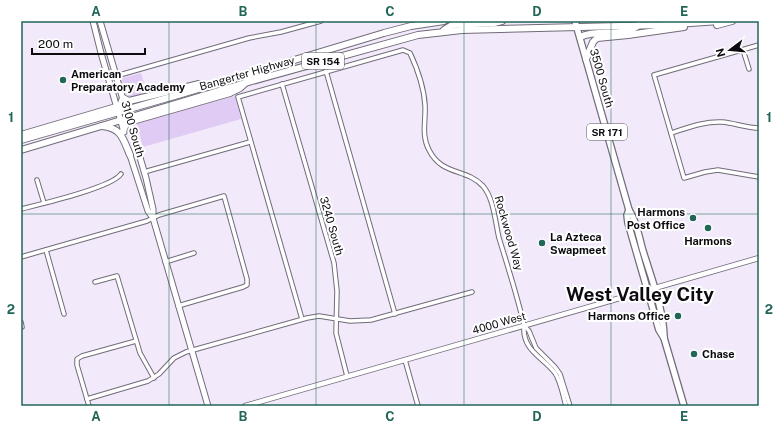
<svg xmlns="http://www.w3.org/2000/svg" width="780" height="427" viewBox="0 0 780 427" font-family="'Public Sans',sans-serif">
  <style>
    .green { fill: #e0cbf4 }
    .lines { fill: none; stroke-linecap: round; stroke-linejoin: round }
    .minor-casing { stroke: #726b79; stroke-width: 5.5 }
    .tertiary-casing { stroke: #726b79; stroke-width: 6 }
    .secondary-casing { stroke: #726b79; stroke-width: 7 }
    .primary-casing { stroke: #726b79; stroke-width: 8 }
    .trunk-casing { stroke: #726b79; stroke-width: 8 }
    .minor { stroke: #fff; stroke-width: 3.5 }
    .tertiary { stroke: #fff; stroke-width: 4.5 }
    .secondary { stroke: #fff; stroke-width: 5 }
    .primary { stroke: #fff; stroke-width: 5.5 }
    .trunk { stroke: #fff; stroke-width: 6 }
    .grid { fill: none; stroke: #226658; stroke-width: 1; stroke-opacity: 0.55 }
    .poi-dot { fill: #226658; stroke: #fff; stroke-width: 1.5 }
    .labels { text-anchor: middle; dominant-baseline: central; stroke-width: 4; stroke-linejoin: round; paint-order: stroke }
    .shield { fill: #fff; stroke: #565458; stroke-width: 1 }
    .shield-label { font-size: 10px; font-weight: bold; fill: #0d0b10 }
    .street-label { font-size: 11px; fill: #0d0b10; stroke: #fff }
    .poi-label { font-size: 11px; font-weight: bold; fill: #0d0b10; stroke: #fff; text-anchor: start }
    .town-label { font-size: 19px; font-weight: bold; fill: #0d0b10; stroke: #fff }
    .neatline { fill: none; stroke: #226658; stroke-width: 1.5 }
    .grid-label { font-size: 13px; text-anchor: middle; font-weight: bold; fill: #226658 }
  </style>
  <rect width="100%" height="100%" fill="#f2eafa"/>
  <!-- green -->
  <g class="green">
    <polygon points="141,73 147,93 131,98 124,92 121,81 122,78"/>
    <polygon points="235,96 241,119 143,147 137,124 139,122"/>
  </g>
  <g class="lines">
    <defs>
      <g id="minor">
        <polyline points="759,45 654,75 684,178 705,172 718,170 759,177"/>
        <polyline points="743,50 749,69"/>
        <polyline points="326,71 395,314"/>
        <polyline points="116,76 249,38 281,32 321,21"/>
        <polyline points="282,84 334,263 337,291 336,333 347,376"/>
        <path d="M671 133C687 128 705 121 722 122 735 123 746 128 759 128"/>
        <polyline points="144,172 250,142"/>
        <polyline points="37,180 44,203"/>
        <path d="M21 209C41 204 111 188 121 174"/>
        <polyline points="46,250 64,314"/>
        <polyline points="21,257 147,221 159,215 224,196 247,279 247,285 243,287 178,306"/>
        <polyline points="165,262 194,253"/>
        <polyline points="95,282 117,276 140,353 154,378"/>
        <path d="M302 319 238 97 403 50 410 53C417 68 424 88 425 105 426 121 421 135 429 150 442 176 466 168 483 186 494 199 495 221 499 238 508 267 517 295 524 325 522 351 542 356 555 373 561 382 563 396 566 406"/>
        <polyline points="21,322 22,327"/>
        <polyline points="524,325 529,331 536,348 555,367 560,374 570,406"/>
        <polyline points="405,360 418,406"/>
        <polyline points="87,399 148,381 159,374 174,358 186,352 307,318 319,316 350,321 371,320 472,292"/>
        <polyline points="89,406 77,365 77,359 82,356 136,341"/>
      </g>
      <polyline id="tertiary" points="245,406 759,258"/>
      <g id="secondary">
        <polyline points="93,21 101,53 124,132"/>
        <polyline points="100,21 146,178 153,209 153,218 208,406"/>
        <polyline points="129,152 148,211 153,218"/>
      </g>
      <g id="primary">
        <path d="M575 21 629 210C637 221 639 238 643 251 651 277 664 311 664 338L684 406"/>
        <polyline points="629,210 627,215 628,223 659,330 664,338"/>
      </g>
      <g id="trunk">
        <polyline points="717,25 732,21"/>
        <polyline points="444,30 452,25 494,23 502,21"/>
        <path d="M580 37C599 28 623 38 639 25"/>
        <polyline points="586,59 593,42 597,38 628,35 684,27"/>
        <path d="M102 126C122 128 123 139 130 155"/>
        <polyline points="123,131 126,124 129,122 230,93 240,88 253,76 263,73"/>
        <polyline points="21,135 116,107 120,106 123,98 129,101 199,84 202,85"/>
        <polyline points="21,140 178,95 384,33 411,26 444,21"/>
        <polyline points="21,150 245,83 418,35 462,30 661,25 720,21"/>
      </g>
    </defs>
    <!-- minor casing -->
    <use href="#minor" class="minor-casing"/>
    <!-- tertiary casing -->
    <use href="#tertiary" class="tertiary-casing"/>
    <!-- secondary casing -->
    <use href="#secondary" class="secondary-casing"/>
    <!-- primary casing -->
    <use href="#primary" class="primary-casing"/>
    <!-- trunk casing -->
    <use href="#trunk" class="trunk-casing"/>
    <!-- minor -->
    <use href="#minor" class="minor"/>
    <!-- tertiary -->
    <use href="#tertiary" class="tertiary"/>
    <!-- secondary -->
    <use href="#secondary" class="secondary"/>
    <!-- primary -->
    <use href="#primary" class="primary"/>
    <!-- trunk -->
    <use href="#trunk" class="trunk"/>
  </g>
  <!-- grid -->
  <path class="grid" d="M169 21V406M316 21V406M464 21V406M611 21V406M21 214H759"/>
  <!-- markers -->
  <g class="poi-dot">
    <circle cx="63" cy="80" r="4"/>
    <circle cx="693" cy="218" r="4"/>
    <circle cx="708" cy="228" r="4"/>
    <circle cx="542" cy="243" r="4"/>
    <circle cx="678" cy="316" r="4"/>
    <circle cx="694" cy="354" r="4"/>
  </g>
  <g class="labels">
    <!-- shield labels -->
    <g class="shield">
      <rect x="302" y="53" width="42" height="16" rx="3"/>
      <rect x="587" y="124" width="40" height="16" rx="3"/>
    </g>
    <g class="shield-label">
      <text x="323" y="61">SR 154</text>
      <text x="607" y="132">SR 171</text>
    </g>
    <!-- street labels -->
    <g class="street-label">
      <text transform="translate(247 73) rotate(-16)">Bangerter Highway</text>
      <text transform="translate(602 78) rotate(74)">3500 South</text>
      <text transform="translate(133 129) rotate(74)">3100 South</text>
      <text transform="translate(332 226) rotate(74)">3240 South</text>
      <text transform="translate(509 233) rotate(74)">Rockwood Way</text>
      <text transform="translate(499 323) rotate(-16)">4000 West</text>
    </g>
    <!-- poi labels -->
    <g class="poi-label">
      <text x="71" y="74">American<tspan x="71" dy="13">Preparatory Academy</tspan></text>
      <text x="685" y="212" text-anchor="end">Harmons<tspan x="685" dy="13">Post Office</tspan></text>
      <text x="550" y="237">La Azteca<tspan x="550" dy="13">Swapmeet</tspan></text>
      <text x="708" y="241" text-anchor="middle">Harmons</text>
      <text x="670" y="316" text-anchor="end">Harmons Office</text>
      <text x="702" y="354">Chase</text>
    </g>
    <!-- town labels -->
    <g class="town-label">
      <text x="640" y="294">West Valley City</text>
    </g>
  </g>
  <!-- border -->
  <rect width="780" height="427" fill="none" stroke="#ffffff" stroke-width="44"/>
  <!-- north arrow -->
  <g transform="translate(730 50) rotate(254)" stroke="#ffffff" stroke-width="3" paint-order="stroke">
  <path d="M0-3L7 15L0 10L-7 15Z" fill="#0d0b10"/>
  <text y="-6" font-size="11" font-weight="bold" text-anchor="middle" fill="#0d0b10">N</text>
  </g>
  <!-- scale -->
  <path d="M32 48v6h113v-6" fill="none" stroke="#0d0b10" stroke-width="2"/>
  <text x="38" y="48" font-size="12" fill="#0d0b10" stroke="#ffffff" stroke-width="3" paint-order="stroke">200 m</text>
  <rect x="22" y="22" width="736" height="383" class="neatline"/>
  <g class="grid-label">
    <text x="96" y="16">A</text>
    <text x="243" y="16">B</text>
    <text x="390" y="16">C</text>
    <text x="537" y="16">D</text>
    <text x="684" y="16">E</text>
    <text x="11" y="122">1</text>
    <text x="769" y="122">1</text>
    <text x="11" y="314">2</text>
    <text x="769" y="314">2</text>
    <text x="96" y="421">A</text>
    <text x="243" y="421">B</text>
    <text x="390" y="421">C</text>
    <text x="537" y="421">D</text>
    <text x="684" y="421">E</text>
  </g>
</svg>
